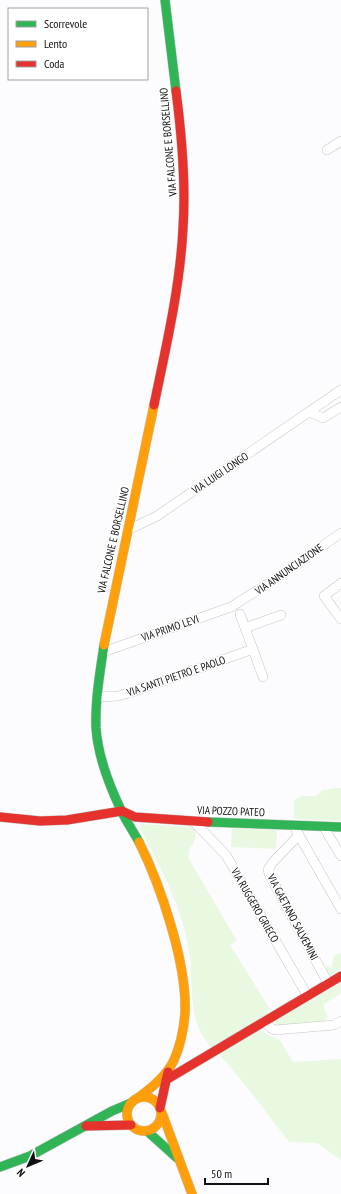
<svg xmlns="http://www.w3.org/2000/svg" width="341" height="1194" viewBox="0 0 341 1194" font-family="'PT Sans Narrow',sans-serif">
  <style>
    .green { fill: #e9f8e0 }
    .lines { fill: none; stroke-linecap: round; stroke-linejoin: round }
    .street-casing { stroke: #c5c5c7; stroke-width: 10 }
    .fast-casing { stroke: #c5c5c7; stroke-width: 10 }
    .slow-casing { stroke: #c5c5c7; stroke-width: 10 }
    .jam-casing { stroke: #c5c5c7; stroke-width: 10 }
    .street { stroke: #fff; stroke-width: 9 }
    .fast { stroke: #30b455; stroke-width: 9 }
    .slow { stroke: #ff9f0a; stroke-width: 9 }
    .jam { stroke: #e5322d; stroke-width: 9 }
    .labels { text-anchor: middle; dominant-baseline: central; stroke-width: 3; stroke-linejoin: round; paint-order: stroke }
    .street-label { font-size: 11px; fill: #101012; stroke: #fff }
  </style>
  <rect width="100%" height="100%" fill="#fcfcfe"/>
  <!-- green -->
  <g class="green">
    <polygon points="335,788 341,788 341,821 294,819 294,800 302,796 316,796 323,790"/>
    <path d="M140 824 195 827C199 846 186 844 189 859L237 941 230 945 270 1009 258 1030 280 1040 293 1062 341 1059V1160L317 1143 289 1142C268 1115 248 1087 225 1061 217 1052 203 1040 199 1029 189 1004 193 976 189 951 182 905 160 868 140 828Z"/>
    <polygon points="232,828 277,830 276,849 231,847"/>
    <polygon points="341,953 341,969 328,976 326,965 331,968 334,956"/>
    <polygon points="341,983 341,993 323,1005 328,1017 321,1024 278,1027 275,1021"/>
  </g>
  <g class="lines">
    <defs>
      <g id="street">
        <polyline points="327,150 341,141"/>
        <polyline points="309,412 323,418 341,407"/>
        <polyline points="128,530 157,516 341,390"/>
        <polyline points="341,583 324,596 341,619"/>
        <polyline points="240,614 263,677"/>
        <polyline points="245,628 281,615"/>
        <polyline points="103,652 231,607 272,581 341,533"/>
        <polyline points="98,697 118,696 132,692 253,649"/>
        <polyline points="194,822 226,855 307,995"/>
        <polyline points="323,826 341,856"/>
        <polyline points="296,830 341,909"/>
        <polyline points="299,835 272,863 268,870 270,876 328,983"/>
        <polyline points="264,1021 271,1028 275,1030 334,1025 341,1021"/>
      </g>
      <g id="fast">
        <polyline points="165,0 176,91"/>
        <path d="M104 645C100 672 95 701 96 728 98 756 109 785 121 810 126 821 133 831 139 842"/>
        <polyline points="208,822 341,827"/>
        <polyline points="147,1131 177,1158"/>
        <polyline points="0,1167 30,1156 112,1111 131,1103"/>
      </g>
      <g id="slow">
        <polyline points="104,645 154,405"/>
        <path d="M139 842C161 886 187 964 185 1012 184 1029 181 1044 174 1060 167 1075 153 1087 139 1097"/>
        <circle cx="144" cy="1114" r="17"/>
        <polyline points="162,1113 192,1194"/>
      </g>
      <g id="jam">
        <path d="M154 405C166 347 180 288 183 228 186 183 182 137 176 91"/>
        <polyline points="0,817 40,821 67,820 122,811 135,817 208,822"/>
        <polyline points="166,1080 341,976"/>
        <polyline points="160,1108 168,1072"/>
        <polyline points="86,1126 131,1125"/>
      </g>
    </defs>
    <!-- street casing -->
    <use href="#street" class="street-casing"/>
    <!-- fast casing -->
    <use href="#fast" class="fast-casing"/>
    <!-- slow casing -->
    <use href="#slow" class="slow-casing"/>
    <!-- jam casing -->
    <use href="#jam" class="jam-casing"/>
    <!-- street -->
    <use href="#street" class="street"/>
    <!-- fast -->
    <use href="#fast" class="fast"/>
    <!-- slow -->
    <use href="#slow" class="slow"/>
    <!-- jam -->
    <use href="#jam" class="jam"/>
  </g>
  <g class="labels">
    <!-- street labels -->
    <g class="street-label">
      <text transform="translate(168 142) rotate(-95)">VIA FALCONE E BORSELLINO</text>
      <text transform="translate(220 473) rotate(-34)">VIA LUIGI LONGO</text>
      <text transform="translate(113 540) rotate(-77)">VIA FALCONE E BORSELLINO</text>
      <text transform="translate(289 569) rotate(-35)">VIA ANNUNCIAZIONE</text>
      <text transform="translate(170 628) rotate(-19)">VIA PRIMO LEVI</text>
      <text transform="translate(176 676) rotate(-19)">VIA SANTI PIETRO E PAOLO</text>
      <text transform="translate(231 811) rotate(2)">VIA POZZO PATEO</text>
      <text transform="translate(255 905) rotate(60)">VIA RUGGERO GRIECO</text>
      <text transform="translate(293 917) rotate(62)">VIA GAETANO SALVEMINI</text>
    </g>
  </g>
  <!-- legend -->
  <rect x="8" y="8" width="140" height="72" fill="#ffffff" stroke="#9f9fa0"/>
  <rect x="16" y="21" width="20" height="6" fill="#30b455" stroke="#9f9fa0"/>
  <text x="44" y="28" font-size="12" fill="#101012">Scorrevole</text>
  <rect x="16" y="41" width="20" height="6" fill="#ff9f0a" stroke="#9f9fa0"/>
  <text x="44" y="48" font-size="12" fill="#101012">Lento</text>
  <rect x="16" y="61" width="20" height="6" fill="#e5322d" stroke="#9f9fa0"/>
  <text x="44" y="68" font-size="12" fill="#101012">Coda</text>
  <!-- north arrow -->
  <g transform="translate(28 1166) rotate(226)" stroke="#ffffff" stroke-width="3" paint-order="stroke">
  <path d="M0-3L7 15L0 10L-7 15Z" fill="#101012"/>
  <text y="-6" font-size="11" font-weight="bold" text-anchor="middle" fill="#101012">N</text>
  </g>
  <!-- scale -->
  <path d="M205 1178v6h63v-6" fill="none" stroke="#101012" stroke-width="2"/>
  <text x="211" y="1178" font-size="12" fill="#101012" stroke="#ffffff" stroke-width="3" paint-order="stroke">50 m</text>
</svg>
